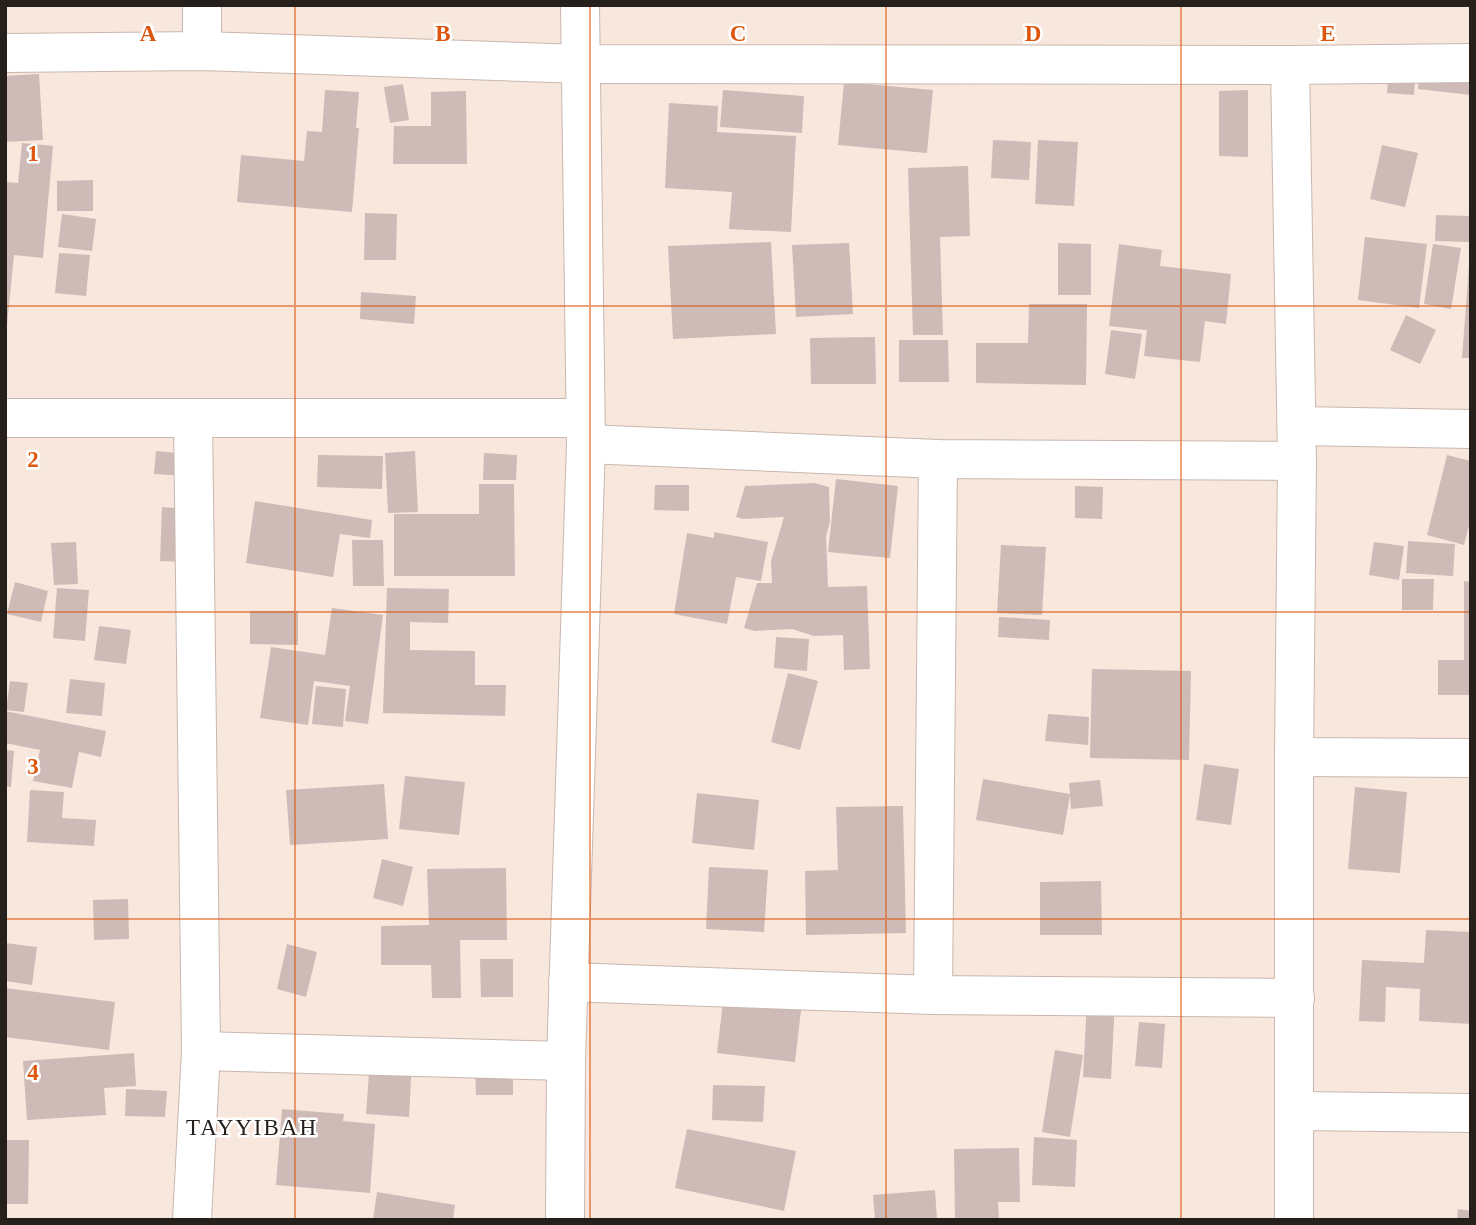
<svg xmlns="http://www.w3.org/2000/svg" width="1476" height="1225" viewBox="0 0 1476 1225" font-family="Georgia,serif">
  <style>
    .building { fill: #cebbb7 }
    .lines { fill: none; stroke-linecap: round; stroke-linejoin: round }
    .minor-casing { stroke: #c8b8af; stroke-width: 40 }
    .minor { stroke: #fff; stroke-width: 38 }
    .grid { fill: none; stroke: #de560d; stroke-width: 2; stroke-opacity: 0.55 }
    .labels { text-anchor: middle; dominant-baseline: central; stroke-width: 5; stroke-linejoin: round; paint-order: stroke }
    .quarter-label { font-size: 23px; letter-spacing: 2px; fill: #26201d; stroke: #fff }
    .grid-label { font-size: 23px; text-anchor: middle; font-weight: bold; fill: #de560d; stroke: #fff; stroke-width: 5; stroke-linejoin: round; paint-order: stroke }
  </style>
  <rect width="100%" height="100%" fill="#f8e7dd"/>
  <!-- building -->
  <g class="building">
    <polygon points="1421,59 1471,65 1471,95 1418,89"/>
    <polygon points="1389,65 1416,67 1414,95 1387,93"/>
    <polygon points="39,74 43,140 5,142 5,76"/>
    <polygon points="844,82 933,90 927,153 838,145"/>
    <polygon points="403,84 409,120 390,123 384,87"/>
    <polygon points="325,90 359,92 356,128 359,128 352,212 237,202 241,155 304,161 307,131 322,132"/>
    <polygon points="723,90 804,96 802,133 720,127"/>
    <polygon points="1248,90 1248,157 1219,156 1219,91"/>
    <polygon points="466,91 467,164 393,164 394,126 431,126 431,92"/>
    <polygon points="669,103 718,106 717,132 796,136 791,232 729,229 732,192 665,188"/>
    <polygon points="993,140 1031,142 1029,180 991,178"/>
    <polygon points="1038,140 1078,142 1074,206 1035,204"/>
    <polygon points="22,143 53,146 43,258 14,255 7,325 5,325 5,182 18,183"/>
    <polygon points="1382,145 1418,153 1405,207 1370,199"/>
    <polygon points="968,166 970,236 940,237 943,335 913,335 908,168"/>
    <polygon points="93,180 93,211 57,211 57,181"/>
    <polygon points="365,213 397,214 396,260 364,260"/>
    <polygon points="62,214 96,219 92,251 58,247"/>
    <polygon points="1436,215 1471,216 1471,242 1435,241"/>
    <polygon points="1365,237 1427,244 1419,308 1358,300"/>
    <polygon points="771,242 776,334 673,339 668,246"/>
    <polygon points="849,243 853,314 796,317 792,245"/>
    <polygon points="1058,243 1091,244 1091,295 1058,295"/>
    <polygon points="1119,244 1162,250 1160,266 1231,274 1226,324 1205,321 1200,362 1144,356 1147,330 1109,326"/>
    <polygon points="1433,244 1461,248 1451,309 1424,304"/>
    <polygon points="59,253 90,255 86,296 55,293"/>
    <polygon points="1469,266 1471,266 1471,358 1462,358"/>
    <polygon points="361,292 416,296 414,324 360,319"/>
    <polygon points="1029,304 1087,304 1086,385 976,383 976,343 1028,343"/>
    <polygon points="1406,315 1436,330 1420,364 1390,350"/>
    <polygon points="1111,330 1142,334 1135,379 1105,374"/>
    <polygon points="875,337 876,384 811,384 810,338"/>
    <polygon points="899,340 948,340 949,382 899,382"/>
    <polygon points="156,451 188,454 186,476 154,474"/>
    <polygon points="415,451 418,512 388,513 385,453"/>
    <polygon points="484,453 517,455 516,480 483,480"/>
    <polygon points="318,455 383,456 382,489 317,487"/>
    <polygon points="1447,455 1471,461 1471,518 1464,545 1427,535"/>
    <polygon points="836,479 898,486 890,558 828,552"/>
    <polygon points="814,483 829,487 830,522 826,536 828,587 867,586 870,669 844,670 843,635 814,636 792,629 755,631 744,628 757,583 772,583 771,561 784,517 743,519 736,517 745,486"/>
    <polygon points="479,484 514,484 515,576 394,576 394,514 479,514"/>
    <polygon points="655,485 689,485 689,511 654,510"/>
    <polygon points="1075,486 1103,487 1102,519 1075,518"/>
    <polygon points="255,501 372,520 370,538 340,534 333,577 246,563"/>
    <polygon points="162,507 190,509 187,562 160,561"/>
    <polygon points="714,532 768,542 761,581 736,577 727,624 674,614 687,533 714,538"/>
    <polygon points="352,540 383,540 384,586 353,586"/>
    <polygon points="1408,541 1455,544 1453,576 1406,573"/>
    <polygon points="76,542 78,584 54,585 51,543"/>
    <polygon points="1374,542 1404,546 1399,580 1369,575"/>
    <polygon points="1001,545 1046,547 1042,615 997,613"/>
    <polygon points="1402,579 1434,579 1433,610 1402,610"/>
    <polygon points="1464,581 1471,582 1471,695 1438,695 1438,660 1464,660"/>
    <polygon points="15,582 48,591 41,622 7,614"/>
    <polygon points="57,588 89,590 85,641 53,638"/>
    <polygon points="387,588 449,589 448,623 410,622 410,650 475,651 475,685 506,685 505,716 383,713"/>
    <polygon points="332,608 383,615 368,724 345,721 350,686 314,681 308,725 260,718 271,647 325,655"/>
    <polygon points="250,611 298,611 298,645 250,644"/>
    <polygon points="999,617 1050,620 1049,640 998,637"/>
    <polygon points="99,626 131,630 126,664 94,660"/>
    <polygon points="776,637 809,639 807,671 774,668"/>
    <polygon points="1092,669 1191,671 1189,760 1090,758"/>
    <polygon points="788,673 818,681 800,750 771,742"/>
    <polygon points="70,679 105,683 102,716 66,713"/>
    <polygon points="10,681 28,683 24,712 6,710"/>
    <polygon points="316,686 346,689 343,727 312,724"/>
    <polygon points="5,711 106,731 101,757 79,752 72,788 33,781 40,750 5,743"/>
    <polygon points="1048,714 1089,717 1088,745 1045,741"/>
    <polygon points="5,750 14,751 11,787 5,786"/>
    <polygon points="1204,764 1239,769 1231,825 1196,820"/>
    <polygon points="405,776 465,782 459,835 399,829"/>
    <polygon points="983,779 1070,794 1069,783 1100,780 1103,806 1071,809 1070,795 1063,835 976,820"/>
    <polygon points="384,784 388,839 290,845 286,790"/>
    <polygon points="1355,787 1407,792 1400,873 1348,869"/>
    <polygon points="30,790 64,792 62,818 96,820 94,846 27,842"/>
    <polygon points="697,793 759,800 754,850 692,843"/>
    <polygon points="903,806 906,933 806,935 805,871 838,870 836,807"/>
    <polygon points="382,859 413,867 403,906 373,898"/>
    <polygon points="709,867 768,870 764,932 706,929"/>
    <polygon points="506,868 507,940 460,940 461,998 432,998 431,965 381,965 381,926 429,925 427,869"/>
    <polygon points="1101,881 1102,935 1040,935 1040,882"/>
    <polygon points="128,899 129,939 94,940 93,900"/>
    <polygon points="1426,930 1471,932 1471,1024 1419,1021 1420,989 1386,987 1385,1022 1359,1021 1362,960 1424,963"/>
    <polygon points="5,943 37,947 32,985 5,981"/>
    <polygon points="287,944 317,952 306,997 277,989"/>
    <polygon points="480,959 513,959 513,997 481,997"/>
    <polygon points="5,988 115,1002 109,1050 5,1037"/>
    <polygon points="724,993 802,1002 795,1062 717,1053"/>
    <polygon points="1087,1001 1115,1002 1111,1079 1083,1077"/>
    <polygon points="1139,1022 1165,1024 1162,1068 1135,1066"/>
    <polygon points="1055,1050 1083,1055 1070,1137 1042,1132"/>
    <polygon points="134,1053 136,1086 104,1088 106,1115 27,1120 23,1061"/>
    <polygon points="370,1058 412,1061 409,1117 366,1114"/>
    <polygon points="475,1066 513,1066 513,1095 476,1095"/>
    <polygon points="713,1085 765,1086 763,1122 712,1120"/>
    <polygon points="126,1089 167,1091 165,1117 125,1116"/>
    <polygon points="282,1109 344,1114 343,1121 375,1124 370,1193 276,1185"/>
    <polygon points="687,1129 796,1151 784,1211 675,1188"/>
    <polygon points="1034,1137 1077,1140 1075,1187 1032,1185"/>
    <polygon points="5,1140 29,1140 28,1204 5,1204"/>
    <polygon points="1019,1148 1020,1202 998,1202 999,1220 955,1220 954,1149"/>
    <polygon points="935,1190 937,1220 875,1220 873,1195"/>
    <polygon points="377,1192 455,1205 453,1220 373,1220"/>
    <polygon points="1458,1209 1471,1211 1471,1220 1457,1220"/>
  </g>
  <g class="lines">
    <defs>
      <g id="minor">
        <polyline points="202,51 202,5"/>
        <polyline points="5,53 202,51 580,64 1290,65 1471,63"/>
        <polyline points="1290,65 1297,461 1294,757 1294,1220"/>
        <polyline points="5,418 585,418"/>
        <polyline points="1297,426 1471,429"/>
        <polyline points="586,444 938,459 1297,461"/>
        <polyline points="1294,757 1471,758"/>
        <polyline points="568,982 933,995 1295,998"/>
        <polyline points="933,995 938,459"/>
        <polyline points="201,1051 566,1061"/>
        <polyline points="1295,1111 1471,1113"/>
        <polyline points="192,1220 201,1051 193,419"/>
        <polyline points="565,1220 566,1061 586,444 580,5"/>
      </g>
    </defs>
    <!-- minor casing -->
    <use href="#minor" class="minor-casing"/>
    <!-- minor -->
    <use href="#minor" class="minor"/>
  </g>
  <!-- grid -->
  <path class="grid" d="M295 5V1220M590 5V1220M886 5V1220M1181 5V1220M5 306H1471M5 612H1471M5 919H1471"/>
  <g class="labels">
    <!-- quarter labels -->
    <g class="quarter-label">
      <text x="252" y="1127">TAYYIBAH</text>
    </g>
  </g>
  <g class="grid-label">
    <text x="148" y="41">A</text>
    <text x="443" y="41">B</text>
    <text x="738" y="41">C</text>
    <text x="1033" y="41">D</text>
    <text x="1328" y="41">E</text>
    <text x="33" y="161">1</text>
    <text x="33" y="467">2</text>
    <text x="33" y="774">3</text>
    <text x="33" y="1080">4</text>
  </g>
  <!-- border -->
  <rect width="1476" height="1225" fill="none" stroke="#26201d" stroke-width="14"/>
</svg>
